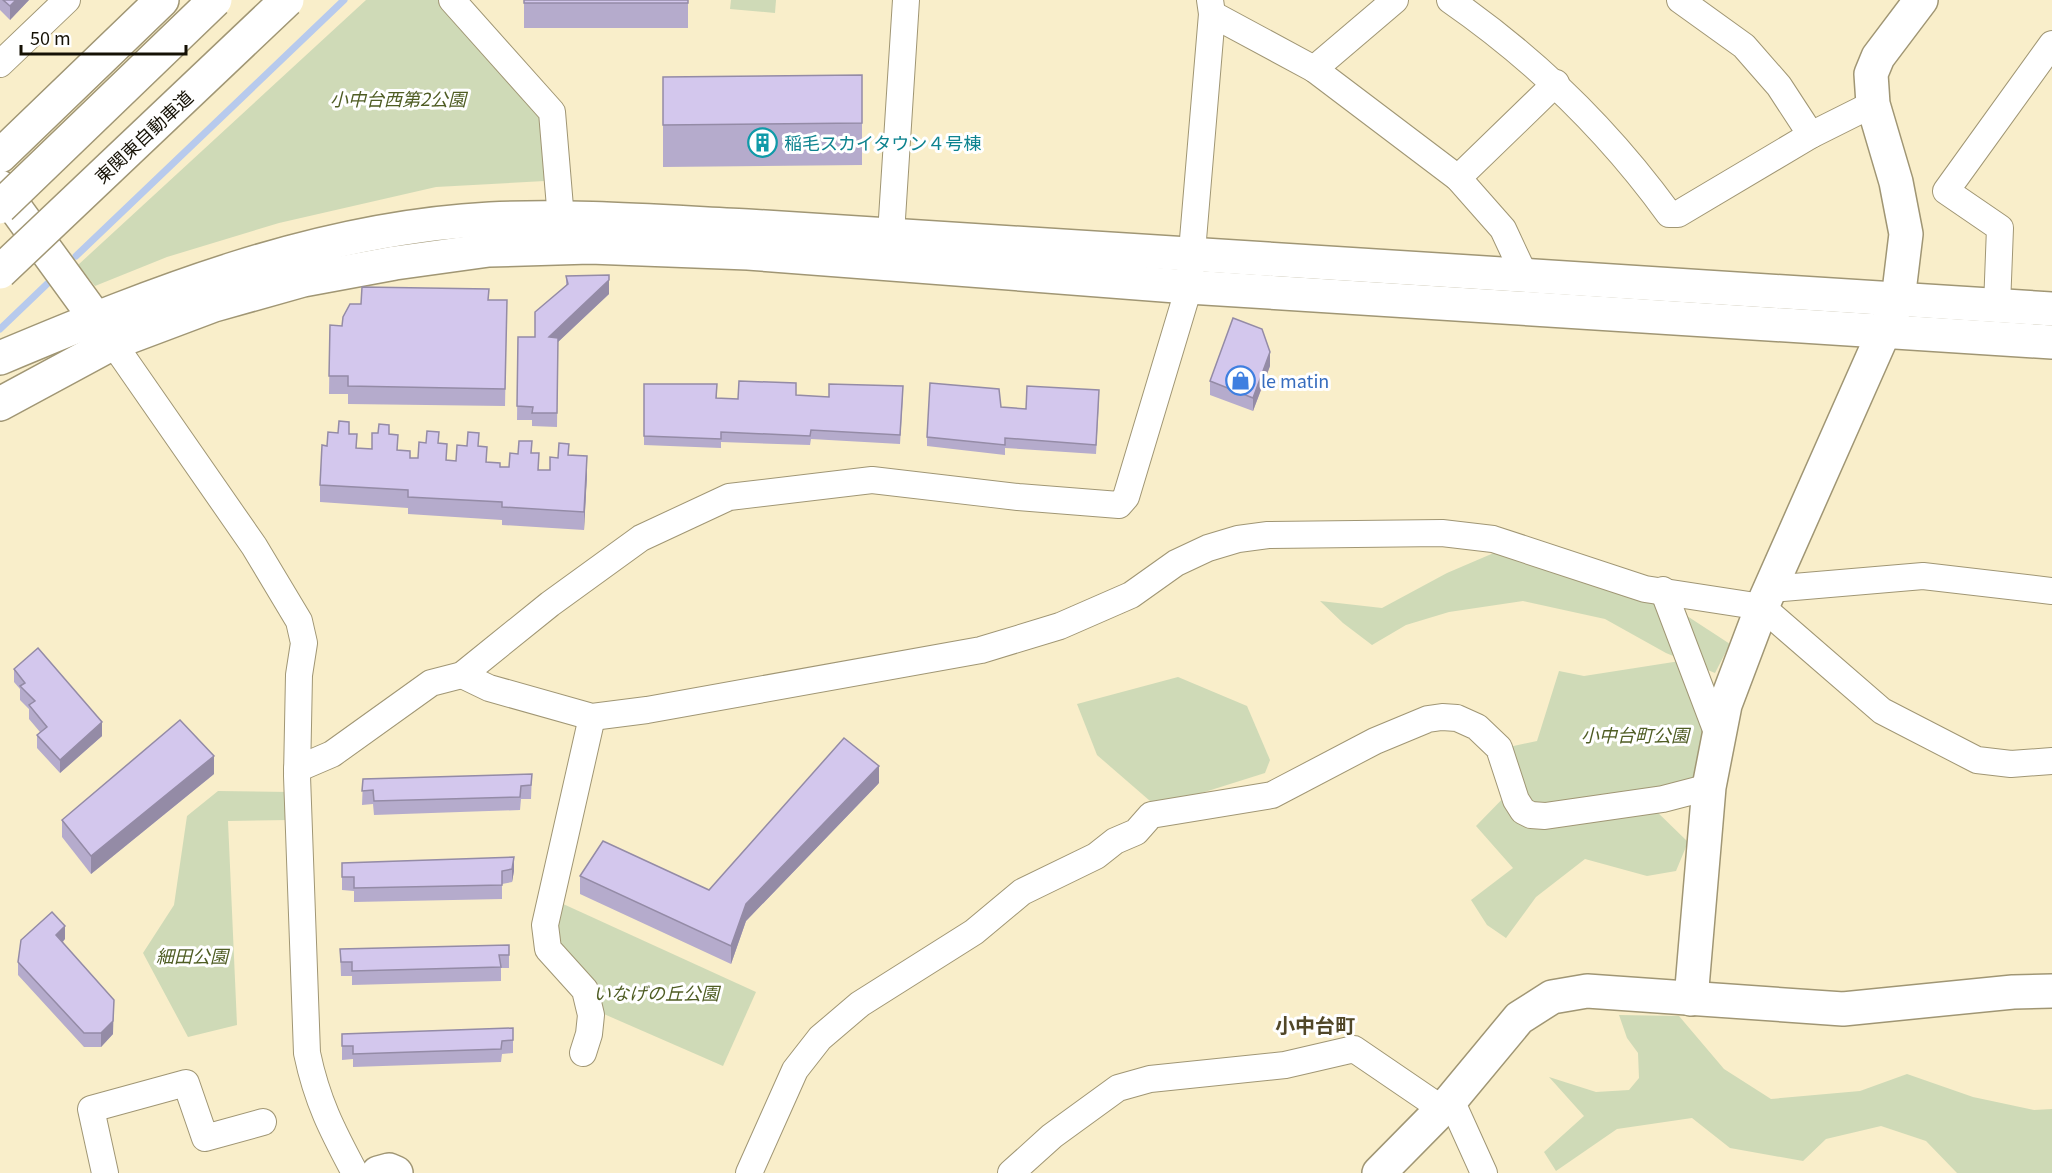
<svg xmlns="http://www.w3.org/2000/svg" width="2052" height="1173" viewBox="0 0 2052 1173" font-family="Georgia,'Noto Sans JP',serif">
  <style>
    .green { fill: #cfdab7 }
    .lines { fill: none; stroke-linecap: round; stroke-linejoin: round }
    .stream { stroke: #b7caed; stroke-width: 7 }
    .minor-casing { stroke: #a09674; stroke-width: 28 }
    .tertiary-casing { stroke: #a09674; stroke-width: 36 }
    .minor { stroke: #fff; stroke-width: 26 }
    .tertiary { stroke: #fff; stroke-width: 33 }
    .motorway-bridge-casing { stroke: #a09674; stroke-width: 36; stroke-linecap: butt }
    .motorway-bridge { stroke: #fff; stroke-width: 33 }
    .wall { fill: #b5abcc }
    .shaded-wall { fill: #948ba6 }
    .building { fill: #d3c7ed; stroke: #948ba6; stroke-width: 1.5 }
    .labels { text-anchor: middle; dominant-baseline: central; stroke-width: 6; stroke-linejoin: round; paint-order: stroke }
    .park-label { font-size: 18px; font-style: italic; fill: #4f5d24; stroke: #fff }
    .street-label { font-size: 18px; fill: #151105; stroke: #fff }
    .culture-label { font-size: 18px; fill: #0d838f; stroke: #fff; text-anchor: start }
    .shop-label { font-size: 18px; fill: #366cbe; stroke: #fff; text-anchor: start }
    .neighbourhood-label { font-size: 20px; font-weight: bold; fill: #514728; stroke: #fff }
  </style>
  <rect width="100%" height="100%" fill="#f9eeca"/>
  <!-- green -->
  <g class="green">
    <polygon points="366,0 443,0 543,120 545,181 436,187 279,223 167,257 95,286 78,265"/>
    <polygon points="731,0 776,0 775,13 730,9"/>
    <polygon points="1496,552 1661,599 1730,644 1715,673 1666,653 1605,619 1523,601 1449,612 1406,625 1372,645 1343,623 1320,601 1382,608 1447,573"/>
    <polygon points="1680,661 1703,718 1698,784 1651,806 1688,842 1676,871 1647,876 1585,859 1536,897 1506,938 1487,925 1471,900 1513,868 1476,826 1516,785 1509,747 1537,741 1559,671 1584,676"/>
    <polygon points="1178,677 1247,706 1270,760 1265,773 1157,807 1097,755 1077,704"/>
    <polygon points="218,791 290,792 290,820 228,821 237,1025 188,1037 143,953 174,905 187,816"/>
    <polygon points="561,903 756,992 723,1066 597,1011 561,950 556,923"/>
    <polygon points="1619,1015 1679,1016 1724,1069 1771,1099 1860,1091 1907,1074 1973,1097 2034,1110 2052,1109 2052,1173 1957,1173 1926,1141 1881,1126 1826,1139 1803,1161 1730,1148 1692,1118 1617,1129 1556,1171 1544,1152 1584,1116 1549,1077 1596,1092 1629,1090 1639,1078 1638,1053 1627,1038"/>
  </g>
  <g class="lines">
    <!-- stream -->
    <g class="stream">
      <polyline points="76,256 344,0"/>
      <polyline points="0,329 47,284"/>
    </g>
    <defs>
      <g id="minor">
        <polyline points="452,0 552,112 561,219"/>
        <path d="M1450 0C1535 59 1608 130 1669 214H1678L1811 135 1873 104"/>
        <polyline points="1680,0 1744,46 1779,86 1811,135"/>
        <polyline points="1212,14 1314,69 1458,178 1503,229 1524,274"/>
        <polyline points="0,64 67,0"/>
        <polyline points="1314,69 1395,0"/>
        <polyline points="1458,178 1556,83"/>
        <polyline points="891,234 906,0"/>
        <polyline points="1997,306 2000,228 1946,191 2052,44"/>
        <path d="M113 343 254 546 299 621 304 643 299 675 297 776 307 1053C317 1101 332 1130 355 1173"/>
        <polyline points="1771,589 1923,576 2052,591"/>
        <polyline points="1663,590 1718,735"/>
        <polyline points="462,675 489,688 592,717 647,710 981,650 1060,626 1131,595 1176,563 1208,548 1238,539 1268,535 1442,533 1493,539 1645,589 1762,607 1882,711 1977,760 2011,764 2052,761"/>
        <polyline points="297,769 332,754 431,683 462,675 550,604 641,538 729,497 872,480 1018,497 1119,505 1126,497 1189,287 1212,14 1210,0"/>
        <polyline points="583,1053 589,1034 591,1015 585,990 548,949 545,925 592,717"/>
        <polyline points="1451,1100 1484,1173"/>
        <polyline points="105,1173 91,1109 186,1083 205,1138 263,1122"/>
        <polyline points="749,1173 795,1070 820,1038 860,1004 974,932 1022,892 1096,856 1115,841 1136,832 1151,815 1272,795 1375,741 1428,719 1442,717 1457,718 1477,727 1499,748 1516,800 1523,811 1531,815 1545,816 1663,799 1709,787"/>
        <polyline points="1011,1173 1052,1136 1118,1088 1150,1079 1285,1065 1354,1049 1442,1109"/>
      </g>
      <g id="tertiary">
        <polyline points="0,156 162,0"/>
        <polyline points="0,187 107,334"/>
        <path d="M0 358C157 292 318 228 490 219 576 215 663 222 748 226L2052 309"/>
        <polyline points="0,404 113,343 214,305 303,280 395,263 489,250 590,247 748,253 1189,287 2052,342"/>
        <polyline points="1691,999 1709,787 1725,705 1762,607 1898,300 1906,234 1896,182 1873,104 1871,74 1878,57 1921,0"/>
        <polyline points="378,1173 389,1170 396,1173"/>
        <polyline points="1379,1173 1451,1100 1519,1018 1552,997 1587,991 1843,1009 2013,992 2052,991"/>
      </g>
    </defs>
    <!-- minor casing -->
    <use href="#minor" class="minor-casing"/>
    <!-- tertiary casing -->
    <use href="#tertiary" class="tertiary-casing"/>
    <!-- minor -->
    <use href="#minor" class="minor"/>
    <!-- tertiary -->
    <use href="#tertiary" class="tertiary"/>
    <defs>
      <g id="motorway-bridge">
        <polyline points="0,207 215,0"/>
        <polyline points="0,272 287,0"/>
      </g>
    </defs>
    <!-- motorway-bridge casing -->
    <use href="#motorway-bridge" class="motorway-bridge-casing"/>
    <!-- motorway-bridge -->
    <use href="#motorway-bridge" class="motorway-bridge"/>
  </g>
  <!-- wall -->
  <g class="wall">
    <polygon points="0,0 29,0 10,20 0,10"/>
    <rect x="524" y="0" width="164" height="28"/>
    <polygon points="663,77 862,123 862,165 663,167"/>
    <polygon points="566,276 609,294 558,342 557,427 532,426 532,420 517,420 518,337 535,337 566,286"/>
    <polygon points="489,300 507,300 505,406 348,404 348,394 329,394 330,325 342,326 361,304"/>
    <polygon points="1270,366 1253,411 1210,395 1210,381"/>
    <polygon points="644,384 717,393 717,398 738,399 796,395 829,397 903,395 900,444 811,439 810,445 721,442 721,448 644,445"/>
    <polygon points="1099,400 1096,454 1005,448 1005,455 927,446 927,437 1001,407 1026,409"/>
    <polygon points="338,433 349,434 357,448 372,449 389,434 398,450 410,458 418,458 439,444 447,460 456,461 479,446 487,462 500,467 509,467 518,454 532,453 539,470 550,470 558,458 569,455 587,474 584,530 502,525 502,520 408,514 408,508 320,502 320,485 327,446"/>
    <polygon points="14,669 102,736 60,773 37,748 37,735 40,732 29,719 29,709 20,700 20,689 14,682"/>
    <polygon points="214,774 91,874 62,837 62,820"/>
    <polygon points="532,774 531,799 521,799 520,810 374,815 373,804 362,805 363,779"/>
    <polygon points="879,783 746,921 731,964 580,894 580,876 709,890"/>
    <polygon points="514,857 514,871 512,882 502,884 502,899 354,902 354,891 342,890 342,863"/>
    <polygon points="65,939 63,942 113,1034 101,1047 84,1047 18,975 18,962"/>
    <polygon points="509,945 509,968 501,968 501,981 352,985 352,976 341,976 340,949"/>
    <polygon points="513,1028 513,1053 502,1054 501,1062 353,1067 353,1059 342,1060 342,1034"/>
  </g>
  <!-- shaded-wall -->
  <g class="shaded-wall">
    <polygon points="16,0 29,0 10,20 10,6"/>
    <polygon points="609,280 609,294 558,342 557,427 558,342 549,337"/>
    <polygon points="1270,352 1270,366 1253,411 1253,398"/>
    <polygon points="587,456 587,474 584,530 584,512"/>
    <polygon points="102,722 102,736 60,773 60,760"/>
    <polygon points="214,756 214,774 91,874 91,856"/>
    <polygon points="879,766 879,783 746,921 731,964 731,946 746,904"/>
    <polygon points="514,857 514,871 512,882 512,869"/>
    <polygon points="65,926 65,939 56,948 56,935"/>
    <polygon points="114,1000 113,1034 101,1047 101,1033"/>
  </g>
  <!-- building -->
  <g class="building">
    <polygon points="3,0 16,0 10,6"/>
    <rect x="524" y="0" width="164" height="3"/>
    <polygon points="862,75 862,123 663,125 663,77"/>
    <polygon points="609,275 609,280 549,337 558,338 557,413 532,413 533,407 517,406 518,337 535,337 535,312 568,284 566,276"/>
    <polygon points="362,287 489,289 488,300 507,300 505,389 348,386 348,376 329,376 330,325 342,326 343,317 350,304 361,304"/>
    <polygon points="1233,318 1262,329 1270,352 1253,398 1210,381"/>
    <polygon points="739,381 796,383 796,395 829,397 829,384 903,386 900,435 811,430 810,436 721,432 721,439 644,436 644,384 717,384 716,398 738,399"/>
    <polygon points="930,383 999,389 1001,407 1026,409 1027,386 1099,390 1096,445 1005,438 1005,445 927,437"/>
    <polygon points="339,421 349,422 349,434 357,434 356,448 372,449 372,433 378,433 379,424 389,425 389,434 398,435 397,450 410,451 410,458 418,458 419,442 426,443 427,431 439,432 438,443 447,444 446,460 456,461 457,445 467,446 468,432 479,433 478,446 487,447 486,462 500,463 500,467 509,467 510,453 518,454 519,441 532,441 531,453 539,453 538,470 550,470 550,457 558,458 559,443 569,444 568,455 587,456 584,512 502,507 502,502 408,497 408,490 320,485 322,445 327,446 328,432 338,433"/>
    <polygon points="38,648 102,722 60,760 37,735 47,727 29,705 35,701 20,686 25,683 14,669"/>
    <polygon points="180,720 214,756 91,856 62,820"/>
    <polygon points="844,738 879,766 746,904 731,946 580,876 603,841 709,890"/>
    <polygon points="532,774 531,785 521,786 520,797 374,801 373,790 362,791 363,779"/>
    <polygon points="514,857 512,869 502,871 502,885 354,888 354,877 342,877 342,863"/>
    <polygon points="52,912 65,926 56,935 114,1000 113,1021 101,1033 84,1033 18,962 21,940"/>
    <polygon points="509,945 509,955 499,955 501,967 352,971 352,962 341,962 340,949"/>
    <polygon points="513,1028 513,1040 502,1041 501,1049 353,1054 353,1046 342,1046 342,1034"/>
  </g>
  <!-- icons -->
  <defs>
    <symbol id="building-ring" viewBox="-11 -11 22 22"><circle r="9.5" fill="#fff" stroke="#0f9aa8" stroke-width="1.5"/><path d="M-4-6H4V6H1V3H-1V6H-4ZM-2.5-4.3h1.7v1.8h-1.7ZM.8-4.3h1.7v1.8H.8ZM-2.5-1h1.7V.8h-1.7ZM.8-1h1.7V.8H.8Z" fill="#0f9aa8"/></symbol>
    <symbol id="shop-ring" viewBox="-11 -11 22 22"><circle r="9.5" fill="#fff" stroke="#3f7fe0" stroke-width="1.5"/><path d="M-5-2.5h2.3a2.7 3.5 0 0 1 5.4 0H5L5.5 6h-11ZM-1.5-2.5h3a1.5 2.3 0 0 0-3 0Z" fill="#3f7fe0"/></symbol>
  </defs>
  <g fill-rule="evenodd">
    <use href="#building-ring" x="746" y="126" width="33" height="33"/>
    <use href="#shop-ring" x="1224" y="364" width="33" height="33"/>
  </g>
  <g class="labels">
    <!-- park labels -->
    <g class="park-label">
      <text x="398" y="98">小中台西第2公園</text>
      <text x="1635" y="734">小中台町公園</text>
      <text x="192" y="955">細田公園</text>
      <text x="656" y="992">いなげの丘公園</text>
    </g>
    <!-- street labels -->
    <g class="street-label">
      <text transform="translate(143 136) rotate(-43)">東関東自動車道</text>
    </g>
    <!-- culture labels -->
    <g class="culture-label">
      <text x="784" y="142">稲毛スカイタウン４号棟</text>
    </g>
    <!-- shop labels -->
    <g class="shop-label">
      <text x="1261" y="380">le matin</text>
    </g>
    <!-- neighbourhood labels -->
    <g class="neighbourhood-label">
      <text x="1315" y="1024">小中台町</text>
    </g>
  </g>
  <!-- scale -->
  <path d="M21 45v9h165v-9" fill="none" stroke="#151105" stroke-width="3"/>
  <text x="30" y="45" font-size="18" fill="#151105" stroke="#ffffff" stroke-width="4.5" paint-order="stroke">50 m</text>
</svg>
